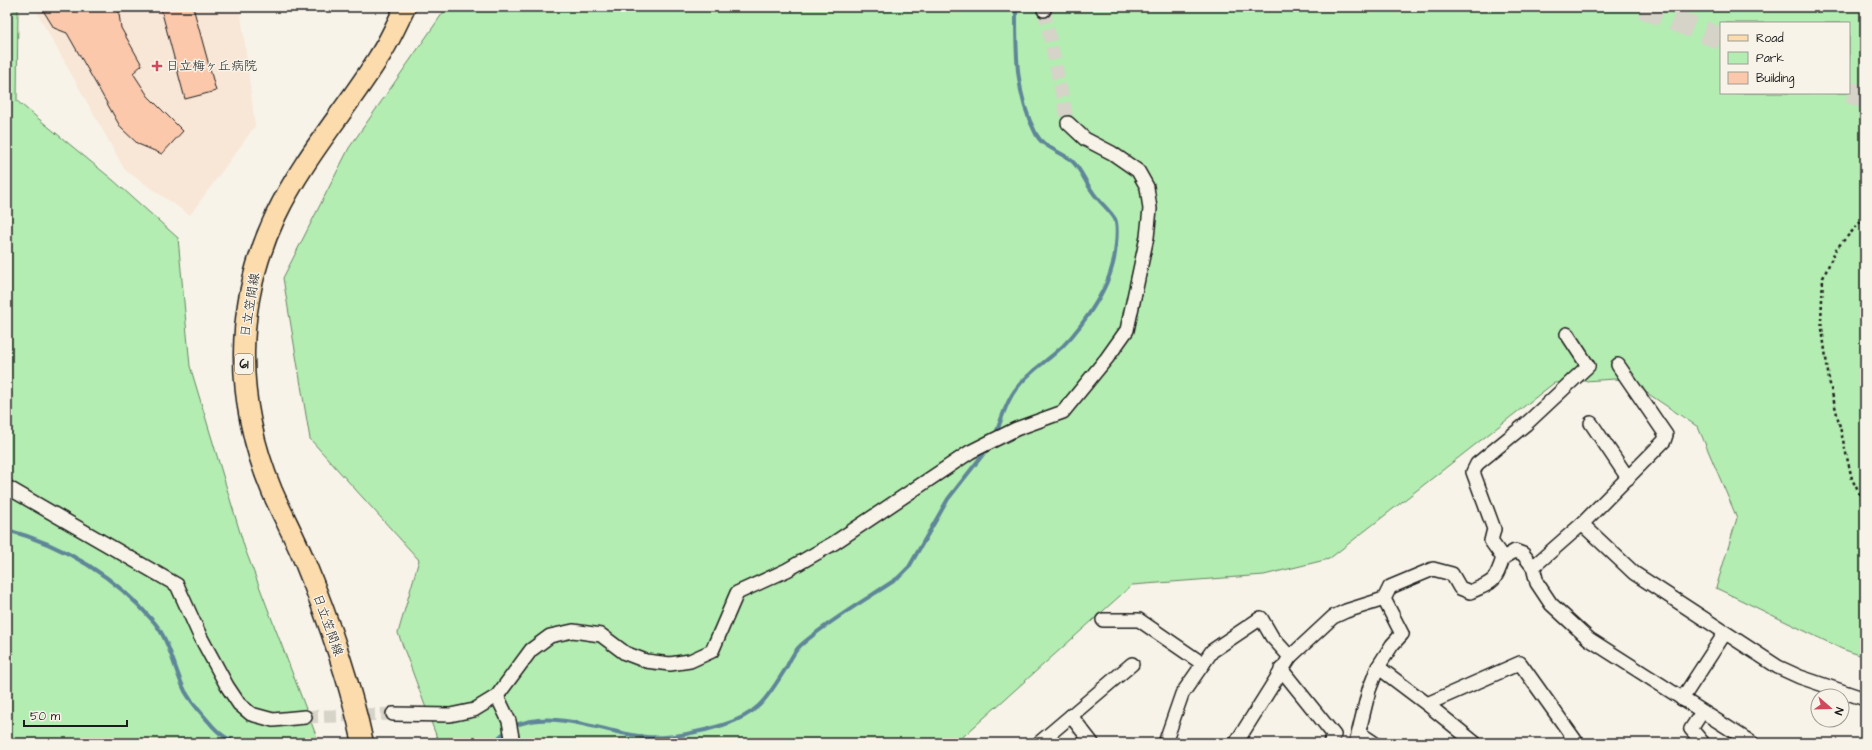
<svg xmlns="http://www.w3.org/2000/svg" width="1872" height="750" viewBox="0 0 1872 750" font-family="'Architects Daughter','Klee One',sans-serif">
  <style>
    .built { fill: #f8e6d6 }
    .green { fill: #b3edb1; stroke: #688466; fill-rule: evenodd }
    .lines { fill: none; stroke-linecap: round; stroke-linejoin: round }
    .stream { stroke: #5e8698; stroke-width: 4 }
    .building { fill: #fbc8ac; stroke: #1c1c1c }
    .minor-tunnel { stroke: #d6d3c9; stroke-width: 13; stroke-dasharray: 13 6; stroke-linecap: butt }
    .motorway-tunnel { stroke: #d6d3c9; stroke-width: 22; stroke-dasharray: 22 11; stroke-linecap: butt }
    .minor-casing { stroke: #1c1c1c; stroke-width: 16 }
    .primary-casing { stroke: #1c1c1c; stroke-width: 23 }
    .path { stroke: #1c1c1c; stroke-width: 2.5; stroke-dasharray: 3 3; stroke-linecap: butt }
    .minor { stroke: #f7f3e8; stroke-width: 13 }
    .primary { stroke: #fcdcac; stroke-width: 20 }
    .poi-dot { fill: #d1495b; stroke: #f7f3e8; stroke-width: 1.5 }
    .labels { text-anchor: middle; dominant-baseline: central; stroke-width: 3; stroke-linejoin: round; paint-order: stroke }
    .shield { fill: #f7f3e8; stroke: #5e5c59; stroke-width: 1 }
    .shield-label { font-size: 12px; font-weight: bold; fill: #1c1c1c }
    .poi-label { font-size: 13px; fill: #1c1c1c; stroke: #f7f3e8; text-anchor: start }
    .street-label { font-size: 13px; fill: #1c1c1c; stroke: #f7f3e8 }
  </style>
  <rect width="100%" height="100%" fill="#f7f3e8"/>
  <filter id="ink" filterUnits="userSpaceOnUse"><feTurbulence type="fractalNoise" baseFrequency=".025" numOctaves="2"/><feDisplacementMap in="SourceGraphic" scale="8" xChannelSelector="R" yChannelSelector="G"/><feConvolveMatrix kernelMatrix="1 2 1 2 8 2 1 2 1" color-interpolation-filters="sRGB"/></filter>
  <g filter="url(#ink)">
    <!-- built -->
    <polygon class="built" points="34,7 240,7 255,126 190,215 125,170"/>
    <!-- green -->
    <g class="green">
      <polygon points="7,7 18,7 17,101 113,180 178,238 190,366 245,549 319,743 7,743"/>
      <path d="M447 7H1865V657L1842 649 1716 588 1737 518 1698 427 1629 381 1615 379 1554 383 1329 559 1264 575 1132 585 956 743H439L398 633 419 560 310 439 283 278 349 148ZM1721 23H1849V93H1721Z"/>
    </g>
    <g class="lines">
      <!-- stream -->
      <g class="stream">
        <path d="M995 436C1001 421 1006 401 1016 389 1027 374 1041 365 1054 354 1076 336 1105 295 1112 267 1115 258 1119 228 1115 219 1109 209 1098 201 1092 191 1085 182 1081 169 1072 161 1061 151 1043 148 1036 134 1015 95 1016 50 1016 7"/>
        <path d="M7 530C64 545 116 577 154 622 170 641 174 669 185 691 191 702 201 713 209 722 217 732 227 741 241 743"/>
        <path d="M493 743C499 738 505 731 512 727 554 707 603 733 646 737 668 739 701 732 723 725 759 714 767 698 786 668 790 660 794 651 801 645 828 621 867 599 898 578L909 567 948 499 988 448"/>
      </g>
    </g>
    <!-- building -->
    <g class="building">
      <polygon points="41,7 118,7 121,28 142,65 133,73 148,96 183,131 162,154 138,144 121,128 67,33 54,28"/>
      <polygon points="169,7 193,7 216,91 185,99 161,9"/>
    </g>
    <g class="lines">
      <!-- minor-tunnel -->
      <g class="minor-tunnel">
        <polyline points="1044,10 1068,123"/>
        <polyline points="305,717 393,714"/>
      </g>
      <!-- motorway-tunnel -->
      <g class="motorway-tunnel">
        <polyline points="1642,7 1721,39"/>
        <polyline points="1863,7 1865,8"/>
        <polyline points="1849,92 1865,98"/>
      </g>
      <defs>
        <g id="minor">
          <polyline points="1044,10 1044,7"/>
          <polyline points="1591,423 1628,478"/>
          <polyline points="7,487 177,585 200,636 227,686 239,704 251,714 273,720 305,717"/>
          <polyline points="1582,524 1634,573 1778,667 1800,677 1865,699"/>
          <polyline points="1503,558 1491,541 1494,529 1473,472 1477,464 1526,424 1588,366 1567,334"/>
          <polyline points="1533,567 1582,524 1664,441 1666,435 1618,365"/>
          <polyline points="1103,620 1139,620 1203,664"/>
          <polyline points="1378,667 1392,645 1402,634 1384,599"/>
          <polyline points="1281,669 1334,735 1330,743"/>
          <polyline points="497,696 509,721 513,743"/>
          <polyline points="1682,699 1725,633"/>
          <polyline points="1427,704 1475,743"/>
          <polyline points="1702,712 1691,729 1703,743"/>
          <polyline points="393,714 450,715 474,710 497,696 531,650 550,636 573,631 601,635 625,653 646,661 670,664 690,661 712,651 737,593 787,570 834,543 970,452 1016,429 1063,412 1107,358 1127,330 1147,237 1150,209 1147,187 1138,171 1112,153 1085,139 1068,123"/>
          <polyline points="1071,716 1092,743"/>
          <polyline points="1359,733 1374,743"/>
          <polyline points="1039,743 1132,664"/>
          <polyline points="1165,743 1182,694 1212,651 1261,618 1272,637 1290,657"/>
          <path d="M1236 743 1290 657 1333 617 1346 611 1384 599 1390 587 1433 569 1452 574 1460 588 1470 592C1493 582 1495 583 1503 558L1515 551 1523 554 1533 567 1537 583 1551 604 1589 639 1752 743"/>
          <polyline points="1356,743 1369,690 1378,667 1427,704 1520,663 1577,743"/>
        </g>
        <path id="primary" d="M363 743C349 678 329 621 304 560 294 536 282 514 272 491 234 400 234 304 276 215 303 158 346 110 379 57 389 42 397 24 405 7"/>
      </defs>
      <!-- minor casing -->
      <use href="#minor" class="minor-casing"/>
      <!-- primary casing -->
      <use href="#primary" class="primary-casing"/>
      <!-- path -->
      <polyline class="path" points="1865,217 1836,249 1823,278 1821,321 1829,380 1852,479 1865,505"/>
      <!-- minor -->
      <use href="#minor" class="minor"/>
      <!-- primary -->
      <use href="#primary" class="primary"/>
    </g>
  </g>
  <!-- markers -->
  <path class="poi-dot" d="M155 60h4v4h4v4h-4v4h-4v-4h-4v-4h4z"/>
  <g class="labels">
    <!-- shield labels -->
    <rect class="shield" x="235" y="354" width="18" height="20" rx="3"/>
    <g class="shield-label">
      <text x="244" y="364">61</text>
    </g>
    <!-- poi labels -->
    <g class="poi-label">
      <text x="166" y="66">日立梅ヶ丘病院</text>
    </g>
    <!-- street labels -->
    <g class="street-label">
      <text transform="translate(250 305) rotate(-81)">日立笠間線</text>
      <text transform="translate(328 625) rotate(70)">日立笠間線</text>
    </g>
  </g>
  <!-- margin -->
  <rect width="1872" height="750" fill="none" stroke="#f7f3e8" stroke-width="24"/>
  <rect x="12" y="12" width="1848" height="726" fill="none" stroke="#1c1c1c" stroke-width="1.5" filter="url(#ink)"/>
  <!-- legend -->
  <rect x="1720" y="22" width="130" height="72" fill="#f7f3e8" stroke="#9f9d96"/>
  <rect x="1728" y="35" width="20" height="6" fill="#fcdcac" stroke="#9f9d96"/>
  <text x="1756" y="42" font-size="12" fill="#1c1c1c">Road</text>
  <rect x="1728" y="52" width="20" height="12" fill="#b3edb1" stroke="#9f9d96"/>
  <text x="1756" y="62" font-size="12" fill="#1c1c1c">Park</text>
  <rect x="1728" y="72" width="20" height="12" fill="#fbc8ac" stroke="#9f9d96"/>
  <text x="1756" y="82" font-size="12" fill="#1c1c1c">Building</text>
  <!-- north arrow -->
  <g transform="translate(1830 708) rotate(110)"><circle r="19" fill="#f7f3e8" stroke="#9f9d96"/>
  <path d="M0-3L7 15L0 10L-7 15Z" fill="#d1495b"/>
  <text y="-6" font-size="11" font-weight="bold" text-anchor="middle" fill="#1c1c1c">N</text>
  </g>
  <!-- scale -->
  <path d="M24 720v6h103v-6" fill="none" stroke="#1c1c1c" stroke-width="2"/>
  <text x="30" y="720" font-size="12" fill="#1c1c1c" stroke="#f7f3e8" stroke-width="3" paint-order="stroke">50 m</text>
</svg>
